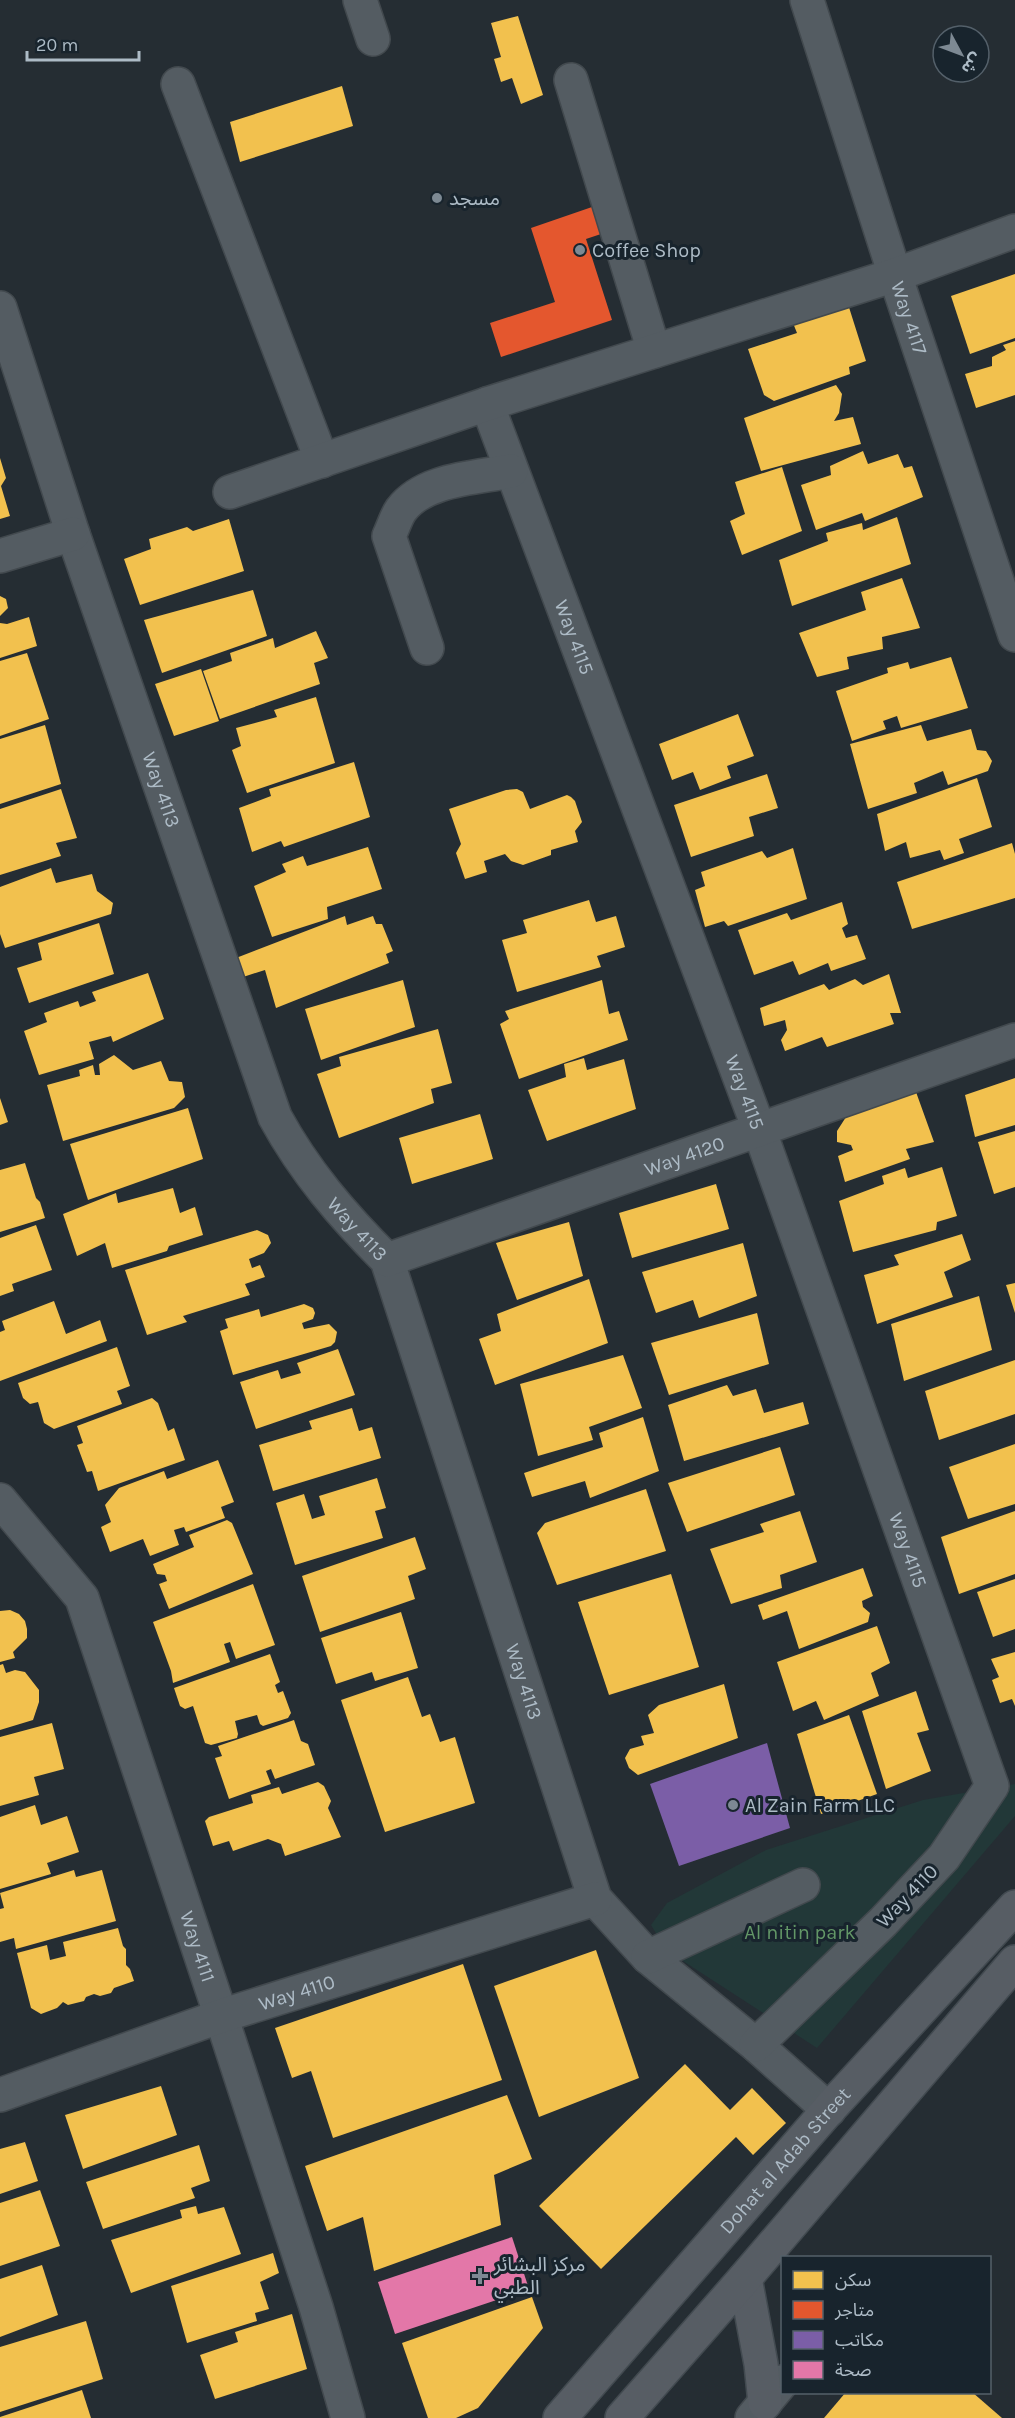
<svg xmlns="http://www.w3.org/2000/svg" width="1015" height="2418" viewBox="0 0 1015 2418" font-family="Karla,'Noto Sans Arabic',sans-serif">
  <style>
    .green { fill: #223838 }
    .homes { fill: #f2c14e }
    .shops { fill: #e4572e }
    .offices { fill: #7b5ea7 }
    .health { fill: #e377a8 }
    .lines { fill: none; stroke-linecap: round; stroke-linejoin: round }
    .minor-casing { stroke: #42494e; stroke-width: 36 }
    .major-casing { stroke: #424a50; stroke-width: 36 }
    .minor { stroke: #545c62; stroke-width: 33 }
    .major { stroke: #575d64; stroke-width: 33 }
    .poi-dot { fill: #7d8993; stroke: #18242d; stroke-width: 2 }
    .labels { text-anchor: middle; dominant-baseline: central; stroke-width: 6; stroke-linejoin: round; paint-order: stroke }
    .poi-label { font-size: 20px; fill: #adbbc6; stroke: #18242d; text-anchor: start }
    .street-label { font-size: 20px; fill: #adbbc6; stroke: #18242d }
    .park-label { font-size: 20px; fill: #639767; stroke: #18242d }
  </style>
  <rect width="100%" height="100%" fill="#252d33"/>
  <!-- green -->
  <polygon class="green" points="1015,1784 1015,1816 817,2048 666,1950 651,1925 667,1903 766,1850 923,1800"/>
  <!-- homes -->
  <g class="homes">
    <polygon points="518,16 543,95 521,104 512,78 501,82 494,59 501,57 491,23"/>
    <polygon points="342,86 353,126 240,162 230,122"/>
    <polygon points="1015,274 1015,338 970,354 951,296"/>
    <polygon points="847,301 866,361 849,367 850,374 774,401 764,395 748,349 797,333 793,323"/>
    <polygon points="1015,341 1015,395 976,408 965,374 992,366 992,357 1006,350 1003,345"/>
    <polygon points="836,385 842,394 839,413 834,421 853,417 861,444 761,471 744,418"/>
    <polygon points="863,451 868,464 898,454 904,468 912,466 923,497 865,521 862,513 816,530 801,485 831,475 830,466"/>
    <polygon points="0,458 6,478 1,486 10,516 0,519"/>
    <polygon points="782,467 802,531 742,555 730,521 745,514 735,482"/>
    <polygon points="897,517 911,564 792,606 779,560 828,541 826,533 862,523 863,530"/>
    <polygon points="229,519 244,571 140,605 124,559 151,549 149,539 187,527 193,531"/>
    <polygon points="902,578 920,628 882,637 883,649 847,657 849,669 817,677 799,633 866,610 861,592"/>
    <polygon points="253,590 267,636 162,673 144,620"/>
    <polygon points="0,596 6,599 8,608 0,616"/>
    <polygon points="29,617 37,646 0,658 0,623 7,624"/>
    <polygon points="316,631 328,658 314,663 320,684 220,719 203,671 232,661 230,653 273,638 275,648"/>
    <polygon points="27,653 49,719 0,736 0,661"/>
    <polygon points="951,657 968,708 901,728 897,716 883,721 886,729 852,741 836,691 888,673 887,668 908,662 910,669"/>
    <polygon points="201,669 219,721 174,736 155,684"/>
    <polygon points="316,697 335,763 247,793 232,750 241,746 236,728 277,717 274,710"/>
    <polygon points="738,714 754,756 727,766 731,778 700,790 693,772 672,780 659,744"/>
    <polygon points="45,725 61,784 0,804 0,739"/>
    <polygon points="921,725 927,741 971,729 977,750 986,751 992,761 988,771 948,785 943,771 914,783 917,793 868,809 850,744"/>
    <polygon points="354,762 370,817 284,847 281,841 252,852 239,808 271,796 269,789"/>
    <polygon points="767,774 778,808 749,817 754,836 691,857 674,805"/>
    <polygon points="977,778 992,827 959,839 964,853 944,860 940,850 910,858 906,842 885,851 877,814"/>
    <polygon points="61,789 77,838 56,843 61,856 0,875 0,809"/>
    <polygon points="517,789 523,792 530,809 567,795 571,797 575,801 582,822 575,831 578,842 551,850 551,855 523,865 511,861 505,854 484,861 487,872 465,879 456,853 461,844 449,809 506,790"/>
    <polygon points="1012,843 1015,854 1015,898 912,929 897,882"/>
    <polygon points="368,847 382,889 327,907 328,919 272,937 254,886 286,872 282,864 303,856 307,866"/>
    <polygon points="793,848 807,899 728,926 724,921 705,927 695,890 705,886 701,872 762,851 767,858"/>
    <polygon points="51,868 56,883 92,874 97,891 113,903 111,914 5,948 0,934 0,887"/>
    <polygon points="589,900 596,922 616,916 625,947 597,956 601,967 517,992 502,940 527,933 523,920"/>
    <polygon points="842,902 848,924 842,928 846,938 857,935 866,959 831,971 828,963 799,975 793,961 754,975 738,930 787,913 791,920"/>
    <polygon points="345,916 347,925 373,916 376,924 382,924 393,951 386,954 389,963 276,1008 265,970 243,977 236,958"/>
    <polygon points="99,923 114,974 29,1003 17,968 42,960 38,943"/>
    <polygon points="148,973 164,1019 113,1042 111,1036 89,1042 94,1059 39,1075 24,1031 47,1022 44,1013 78,1001 80,1007 96,1001 92,992"/>
    <polygon points="889,974 901,1013 890,1013 894,1024 827,1047 822,1037 785,1051 781,1040 787,1030 785,1020 764,1026 760,1008 824,984 829,990 855,979 863,985"/>
    <polygon points="403,980 415,1027 321,1060 305,1009"/>
    <polygon points="602,980 609,1014 619,1011 628,1040 519,1079 500,1024 509,1019 505,1011"/>
    <polygon points="438,1029 452,1083 431,1089 434,1103 339,1138 317,1074 341,1066 339,1057"/>
    <polygon points="114,1055 133,1070 161,1061 169,1081 182,1082 185,1097 174,1108 63,1141 47,1085 80,1076 79,1070 93,1065 95,1075 100,1075 99,1064"/>
    <polygon points="584,1058 587,1070 624,1059 636,1109 547,1141 528,1090 566,1077 564,1064"/>
    <polygon points="1015,1078 1015,1125 975,1137 965,1095"/>
    <polygon points="916,1092 934,1142 906,1149 910,1159 845,1182 838,1156 853,1150 851,1145 837,1142 837,1131 846,1117"/>
    <polygon points="0,1098 8,1122 0,1125"/>
    <polygon points="188,1108 203,1159 88,1200 70,1144"/>
    <polygon points="480,1114 493,1159 412,1184 399,1138"/>
    <polygon points="1015,1131 1015,1187 994,1194 978,1142"/>
    <polygon points="25,1163 36,1198 40,1202 45,1218 0,1232 0,1170"/>
    <polygon points="942,1167 957,1216 937,1222 936,1230 853,1252 839,1201 884,1184 882,1176 905,1168 908,1178"/>
    <polygon points="716,1184 729,1229 632,1258 619,1213"/>
    <polygon points="173,1188 180,1213 195,1207 203,1235 169,1246 167,1251 112,1268 105,1243 77,1256 63,1214 116,1193 118,1203"/>
    <polygon points="569,1222 583,1276 517,1300 496,1243"/>
    <polygon points="36,1225 52,1270 12,1284 14,1291 0,1296 0,1238"/>
    <polygon points="257,1230 268,1235 271,1243 264,1253 249,1259 252,1268 260,1265 265,1277 245,1284 250,1295 183,1316 187,1322 147,1335 125,1270"/>
    <polygon points="962,1234 971,1260 944,1272 953,1297 877,1324 864,1275 899,1265 894,1255"/>
    <polygon points="743,1243 757,1296 699,1318 693,1300 656,1313 642,1272"/>
    <polygon points="589,1279 608,1343 495,1385 479,1339 501,1331 497,1314"/>
    <polygon points="1015,1283 1015,1313 1006,1285"/>
    <polygon points="979,1296 992,1350 904,1381 891,1324"/>
    <polygon points="54,1301 66,1334 100,1320 107,1341 0,1381 0,1332 5,1330 2,1321"/>
    <polygon points="304,1304 313,1308 315,1313 313,1319 302,1323 304,1329 329,1324 337,1332 335,1342 331,1346 233,1375 220,1331 228,1328 225,1319 259,1309 261,1317"/>
    <polygon points="757,1313 769,1364 669,1395 651,1343"/>
    <polygon points="117,1347 130,1386 117,1391 122,1404 54,1429 44,1423 38,1402 30,1404 23,1398 18,1383"/>
    <polygon points="338,1349 355,1395 256,1429 240,1382 278,1370 281,1379 301,1373 297,1363"/>
    <polygon points="623,1355 642,1408 589,1427 593,1440 538,1456 520,1384"/>
    <polygon points="1015,1360 1015,1414 939,1440 925,1391"/>
    <polygon points="727,1385 733,1396 756,1389 764,1413 803,1402 809,1424 684,1461 668,1405"/>
    <polygon points="152,1398 158,1403 168,1431 174,1428 185,1460 98,1491 92,1471 87,1472 77,1445 83,1443 77,1426"/>
    <polygon points="352,1408 359,1431 372,1427 381,1458 273,1491 259,1445 312,1429 309,1421"/>
    <polygon points="643,1417 659,1471 590,1498 585,1481 532,1497 524,1473 603,1447 599,1433"/>
    <polygon points="1015,1444 1015,1504 968,1519 949,1467"/>
    <polygon points="780,1447 795,1495 687,1532 668,1483"/>
    <polygon points="218,1460 234,1502 221,1507 225,1518 186,1532 184,1527 174,1530 179,1545 150,1556 143,1539 110,1552 101,1527 111,1522 105,1505 119,1488 164,1471 167,1479"/>
    <polygon points="377,1478 386,1508 375,1511 383,1538 295,1565 276,1503 304,1494 312,1519 325,1515 319,1496"/>
    <polygon points="646,1489 666,1551 557,1585 537,1533 545,1523"/>
    <polygon points="800,1511 817,1562 780,1575 782,1588 731,1604 710,1549 764,1532 760,1524"/>
    <polygon points="1015,1511 1015,1574 959,1594 941,1537"/>
    <polygon points="227,1520 232,1523 253,1574 169,1609 159,1584 167,1581 165,1575 157,1574 153,1564 194,1547 189,1535"/>
    <polygon points="415,1537 426,1569 408,1576 415,1599 320,1632 302,1576"/>
    <polygon points="863,1568 873,1596 862,1601 863,1607 870,1613 868,1622 799,1649 787,1611 763,1620 758,1605"/>
    <polygon points="671,1574 699,1667 609,1695 578,1602"/>
    <polygon points="1015,1579 1015,1629 993,1637 977,1592"/>
    <polygon points="253,1584 275,1645 236,1659 230,1642 224,1644 230,1662 173,1683 171,1671 153,1622"/>
    <polygon points="10,1610 19,1614 25,1621 27,1629 27,1638 13,1652 15,1658 0,1662 0,1611"/>
    <polygon points="401,1612 418,1668 375,1681 372,1672 336,1684 321,1638"/>
    <polygon points="877,1626 890,1663 871,1673 879,1696 824,1720 816,1701 793,1711 777,1662"/>
    <polygon points="1015,1652 1015,1706 1012,1699 1000,1703 992,1680 999,1677 991,1659"/>
    <polygon points="270,1654 280,1682 275,1685 278,1693 283,1691 291,1713 288,1718 263,1726 260,1724 257,1715 235,1721 238,1734 237,1738 211,1745 205,1743 193,1706 185,1709 180,1706 174,1688"/>
    <polygon points="3,1664 6,1673 15,1670 25,1672 39,1690 39,1702 33,1720 0,1730 0,1665"/>
    <polygon points="408,1677 422,1717 430,1714 440,1742 455,1737 475,1803 385,1832 341,1700"/>
    <polygon points="724,1684 738,1738 638,1775 629,1768 625,1758 630,1749 644,1745 641,1736 654,1733 648,1715 659,1705"/>
    <polygon points="916,1691 929,1730 917,1733 931,1771 886,1789 862,1711"/>
    <polygon points="849,1715 877,1794 821,1814 797,1734"/>
    <polygon points="294,1720 301,1741 308,1744 315,1765 275,1779 271,1769 266,1771 271,1784 229,1799 215,1758 222,1756 218,1746"/>
    <polygon points="52,1723 64,1769 34,1777 39,1795 0,1806 0,1737"/>
    <polygon points="318,1782 324,1786 331,1801 328,1808 341,1837 285,1856 281,1844 268,1839 233,1851 229,1841 213,1846 205,1821 209,1817 253,1803 251,1795 279,1787 282,1794"/>
    <polygon points="35,1805 41,1825 67,1816 79,1852 47,1863 51,1874 0,1889 0,1817"/>
    <polygon points="74,1870 76,1877 102,1870 116,1921 16,1949 14,1938 0,1942 0,1909 4,1908 0,1893"/>
    <polygon points="118,1928 123,1946 126,1949 126,1965 130,1969 134,1981 114,1988 111,1993 100,1996 94,1994 86,1997 84,2001 68,2005 63,2002 57,2008 41,2014 31,2008 17,1953 47,1945 50,1960 66,1956 63,1942"/>
    <polygon points="596,1950 639,2078 539,2117 494,1986"/>
    <polygon points="463,1964 502,2080 333,2138 311,2071 292,2078 275,2028"/>
    <polygon points="685,2064 730,2110 752,2088 786,2123 753,2155 736,2137 601,2269 539,2206"/>
    <polygon points="161,2086 177,2135 83,2169 65,2115"/>
    <polygon points="507,2095 532,2159 494,2175 501,2225 374,2271 363,2217 327,2231 305,2166"/>
    <polygon points="25,2142 38,2181 0,2194 0,2149"/>
    <polygon points="199,2145 210,2181 191,2188 195,2198 103,2229 86,2182"/>
    <polygon points="40,2190 60,2246 0,2266 0,2203"/>
    <polygon points="196,2206 198,2214 224,2207 241,2254 131,2293 111,2240 182,2218 180,2210"/>
    <polygon points="273,2253 279,2273 260,2282 269,2309 255,2313 257,2321 187,2343 171,2286"/>
    <polygon points="42,2265 58,2315 0,2337 0,2279"/>
    <polygon points="532,2297 543,2328 478,2408 456,2418 428,2418 402,2343"/>
    <polygon points="292,2314 307,2369 215,2399 200,2355 238,2342 235,2332"/>
    <polygon points="86,2321 103,2379 0,2412 0,2347"/>
    <polygon points="82,2390 91,2418 0,2418 0,2417"/>
    <polygon points="846,2392 972,2392 1002,2418 824,2418"/>
  </g>
  <!-- shops -->
  <polygon class="shops" points="592,207 601,234 586,239 612,320 501,357 490,323 555,302 531,228"/>
  <!-- offices -->
  <polygon class="offices" points="767,1743 790,1828 679,1866 650,1784"/>
  <!-- health -->
  <polygon class="health" points="512,2237 529,2289 395,2334 378,2282"/>
  <g class="lines">
    <defs>
      <g id="minor">
        <polyline points="360,0 373,39"/>
        <path id="s1" d="M807 0 895 275 1015 635"/>
        <polyline points="571,80 654,351"/>
        <polyline points="178,84 322,461"/>
        <path id="s2" d="M0 308 73 534 275 1117C305 1172 342 1215 387 1260L595 1899 648 1957 756 2045 829 2110"/>
        <path id="s3" d="M487 404 759 1129 992 1786 944 1857 883 1922 756 2045"/>
        <polyline points="230,492 487,404 895,275 1015,231"/>
        <polyline points="0,556 73,534"/>
        <path d="M427 648 389 536C393 528 396 517 401 510 424 479 475 478 511 471"/>
        <path id="s4" d="M387 1260 1015 1040"/>
        <path id="s5" d="M0 1500 82 1598 221 2016 316 2307 348 2418"/>
        <polyline points="648,1957 803,1885"/>
        <path id="s6" d="M0 2095 221 2016 595 1899"/>
        <polyline points="752,2418 782,2382"/>
      </g>
      <g id="major">
        <polyline points="745,2278 761,2364 765,2403"/>
        <path id="s7" d="M560 2418 830 2108 1015 1907"/>
        <polyline points="622,2418 745,2278 1015,1962"/>
      </g>
    </defs>
    <!-- minor casing -->
    <use href="#minor" class="minor-casing"/>
    <!-- major casing -->
    <use href="#major" class="major-casing"/>
    <!-- minor -->
    <use href="#minor" class="minor"/>
    <!-- major -->
    <use href="#major" class="major"/>
  </g>
  <!-- markers -->
  <g class="poi-dot">
    <circle cx="437" cy="198" r="6"/>
    <circle cx="580" cy="250" r="6"/>
    <circle cx="733" cy="1805" r="6"/>
    <path d="M477 2267h6v6h6v6h-6v6h-6v-6h-6v-6h6z"/>
  </g>
  <g class="labels">
    <!-- poi labels -->
    <g class="poi-label">
      <text x="449" y="198">مسجد</text>
      <text x="592" y="250">Coffee Shop</text>
      <text x="745" y="1805">Al Zain Farm LLC</text>
      <text x="494" y="2264">مركز البشائر<tspan x="494" dy="23">الطبي</tspan></text>
    </g>
    <!-- street labels -->
    <g class="street-label">
      <text stroke="none"><textPath href="#s1" startOffset="334">Way 4117</textPath></text>
      <text stroke="none"><textPath href="#s3" startOffset="249">Way 4115</textPath></text>
      <text stroke="none"><textPath href="#s2" startOffset="508">Way 4113</textPath></text>
      <text stroke="none"><textPath href="#s3" startOffset="735">Way 4115</textPath></text>
      <text stroke="none"><textPath href="#s4" startOffset="315">Way 4120</textPath></text>
      <text stroke="none"><textPath href="#s2" startOffset="994">Way 4113</textPath></text>
      <text stroke="none"><textPath href="#s3" startOffset="1221">Way 4115</textPath></text>
      <text stroke="none"><textPath href="#s2" startOffset="1480">Way 4113</textPath></text>
      <text transform="translate(907 1896) rotate(-46)">Way 4110</text>
      <text stroke="none"><textPath href="#s5" startOffset="495">Way 4111</textPath></text>
      <text stroke="none"><textPath href="#s6" startOffset="314">Way 4110</textPath></text>
      <text stroke="none"><textPath href="#s7" startOffset="342">Dohat al Adab Street</textPath></text>
    </g>
    <!-- park labels -->
    <g class="park-label">
      <text x="800" y="1932">Al nitin park</text>
    </g>
  </g>
  <!-- legend -->
  <rect x="781" y="2256" width="210" height="138" fill="#18242d" stroke="#54606a" stroke-width="1.5"/>
  <rect x="793" y="2271" width="30" height="18" fill="#f2c14e" stroke="#54606a" stroke-width="1.5"/>
  <text x="835" y="2286" font-size="18" fill="#adbbc6">سكن</text>
  <rect x="793" y="2301" width="30" height="18" fill="#e4572e" stroke="#54606a" stroke-width="1.5"/>
  <text x="835" y="2316" font-size="18" fill="#adbbc6">متاجر</text>
  <rect x="793" y="2331" width="30" height="18" fill="#7b5ea7" stroke="#54606a" stroke-width="1.5"/>
  <text x="835" y="2346" font-size="18" fill="#adbbc6">مكاتب</text>
  <rect x="793" y="2361" width="30" height="18" fill="#e377a8" stroke="#54606a" stroke-width="1.5"/>
  <text x="835" y="2376" font-size="18" fill="#adbbc6">صحة</text>
  <!-- north arrow -->
  <g transform="translate(961 54) rotate(131)"><circle r="28" fill="#18242d" stroke="#54606a" stroke-width="1.5"/>
  <path d="M0-4.5L10 22L0 15L-10 22Z" fill="#7d8993"/>
  <text y="-9" font-size="16" font-weight="bold" text-anchor="middle" fill="#adbbc6">ش</text>
  </g>
  <!-- scale -->
  <path d="M27 51v9h112v-9" fill="none" stroke="#adbbc6" stroke-width="3"/>
  <text x="36" y="51" font-size="18" fill="#adbbc6" stroke="#18242d" stroke-width="4.5" paint-order="stroke">20 m</text>
</svg>
